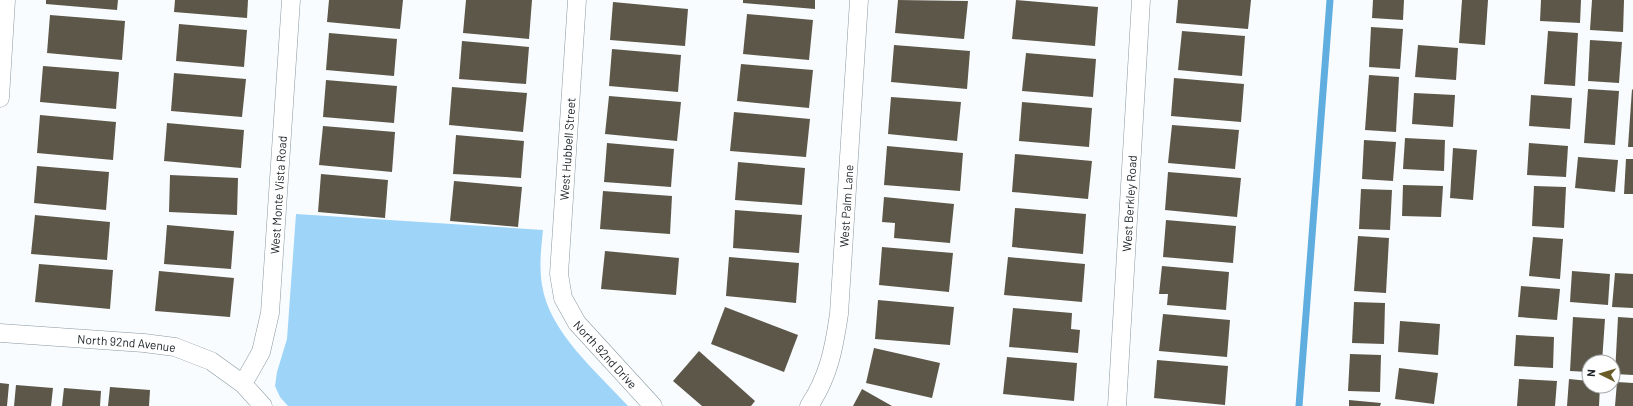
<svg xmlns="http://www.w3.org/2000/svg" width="1633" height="406" viewBox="0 0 1633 406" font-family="Barlow,sans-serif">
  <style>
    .green { fill: #9dd4f8 }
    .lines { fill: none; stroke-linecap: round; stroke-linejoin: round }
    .stream { stroke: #5faedf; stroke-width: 7 }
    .building { fill: #5c5749 }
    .minor-casing { stroke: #8998a2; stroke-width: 19 }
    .minor { stroke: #fff; stroke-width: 18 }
    .labels { text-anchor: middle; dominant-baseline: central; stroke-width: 4; stroke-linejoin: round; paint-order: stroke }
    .street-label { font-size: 12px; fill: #191f23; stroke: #fff }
  </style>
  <rect width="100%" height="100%" fill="#f9fcfe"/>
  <!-- green -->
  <path class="green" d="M296 214 543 230C541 248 539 266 542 285 549 332 597 372 628 406H288L280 397 275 386 277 372 287 339Z"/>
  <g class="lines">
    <!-- stream -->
    <polyline class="stream" points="1299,406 1330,0"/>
  </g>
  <!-- building -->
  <g class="building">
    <polygon points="46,0 118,0 117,10 46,4"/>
    <polygon points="175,0 248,0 247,18 174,12"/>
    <polygon points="329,0 403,0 400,29 327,22"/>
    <polygon points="466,0 532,0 529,39 463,33"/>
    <polygon points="743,0 815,0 815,9 743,3"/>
    <polygon points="898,0 968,1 964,39 895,33"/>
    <polygon points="1016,0 1098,7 1095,46 1012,39"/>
    <polygon points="1178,0 1251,0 1248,29 1176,23"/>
    <polygon points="1373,0 1404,0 1403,20 1372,18"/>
    <polygon points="1462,0 1488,0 1485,45 1459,43"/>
    <polygon points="1541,0 1581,0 1580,23 1540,21"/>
    <polygon points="1592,0 1624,0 1623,32 1590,30"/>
    <polygon points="613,2 688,9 685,46 610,40"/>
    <polygon points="747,14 813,20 809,60 743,54"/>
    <polygon points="50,15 125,21 122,60 47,53"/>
    <polygon points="179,24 247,30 244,67 176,61"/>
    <polygon points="1371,27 1403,29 1400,69 1369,67"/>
    <polygon points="1182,31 1245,36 1242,76 1178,70"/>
    <polygon points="1548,31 1578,33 1575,86 1544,84"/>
    <polygon points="329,33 397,39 394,76 326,70"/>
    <polygon points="1590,40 1622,42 1619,83 1588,81"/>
    <polygon points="462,41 529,47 526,84 459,79"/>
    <polygon points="894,45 970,51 967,89 891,82"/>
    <polygon points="1418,45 1458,48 1456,80 1415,77"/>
    <polygon points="612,49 681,55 678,92 609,86"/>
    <polygon points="1026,53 1096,59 1093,97 1022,91"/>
    <polygon points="741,64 813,70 809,108 737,101"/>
    <polygon points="43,66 119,72 116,109 40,102"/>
    <polygon points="174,73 246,79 242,117 171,111"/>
    <polygon points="1369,75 1399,77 1396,132 1365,130"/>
    <polygon points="1174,78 1244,84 1241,122 1171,116"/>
    <polygon points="326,80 397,86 394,123 323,117"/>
    <polygon points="452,87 527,93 523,132 449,125"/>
    <polygon points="1588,89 1619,91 1615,145 1584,143"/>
    <polygon points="1632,89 1633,90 1633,147 1628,147"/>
    <polygon points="1414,93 1455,95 1453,127 1412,124"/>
    <polygon points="1531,95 1572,98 1570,129 1529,126"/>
    <polygon points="609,96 681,102 677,141 605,134"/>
    <polygon points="891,97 961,102 957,141 888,134"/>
    <polygon points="1022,102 1092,108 1089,147 1019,141"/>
    <polygon points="734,112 810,119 806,157 730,151"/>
    <polygon points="40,115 116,122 113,160 37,153"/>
    <polygon points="167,123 244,130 241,168 164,161"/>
    <polygon points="1172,125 1239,130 1235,169 1168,163"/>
    <polygon points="323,126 395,132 392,172 319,165"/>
    <polygon points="456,135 524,141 521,178 453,174"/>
    <polygon points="1405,138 1445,140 1444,171 1403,169"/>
    <polygon points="1364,140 1396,142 1393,181 1362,179"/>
    <polygon points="607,143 674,149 671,187 604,182"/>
    <polygon points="1529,143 1568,146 1566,177 1527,175"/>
    <polygon points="887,146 963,153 960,191 884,185"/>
    <polygon points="1453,148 1477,150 1473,200 1450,198"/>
    <polygon points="1015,154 1092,161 1088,199 1012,192"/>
    <polygon points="1578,157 1618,160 1615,192 1575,188"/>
    <polygon points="1626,159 1633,159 1633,194 1624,194"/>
    <polygon points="738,162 805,168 802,205 735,200"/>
    <polygon points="37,166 109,172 106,210 34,203"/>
    <polygon points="1168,172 1241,178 1237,217 1165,210"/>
    <polygon points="321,174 388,180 385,218 318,212"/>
    <polygon points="170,175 238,178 237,215 169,212"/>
    <polygon points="454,181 522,187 518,227 450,221"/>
    <polygon points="1403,185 1443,186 1441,217 1402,216"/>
    <polygon points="1534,186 1566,187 1564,228 1532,226"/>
    <polygon points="1361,189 1392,190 1390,230 1359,229"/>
    <polygon points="603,191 672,196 670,234 600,229"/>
    <polygon points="884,197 954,204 950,243 894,238 895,223 882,222"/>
    <polygon points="1015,208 1086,214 1083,254 1012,247"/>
    <polygon points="735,210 802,215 799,253 733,248"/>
    <polygon points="35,215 110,222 107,260 31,254"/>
    <polygon points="1166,220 1236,226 1233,263 1163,257"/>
    <polygon points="167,225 234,231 231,269 164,264"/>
    <polygon points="1358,236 1389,238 1386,293 1354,291"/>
    <polygon points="1533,237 1563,239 1560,279 1529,276"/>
    <polygon points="882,247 953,253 949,292 879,285"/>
    <polygon points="605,251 679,258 676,295 601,289"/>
    <polygon points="729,257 799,263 796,303 726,296"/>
    <polygon points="1008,257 1085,264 1082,302 1004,295"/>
    <polygon points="39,264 113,270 110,309 35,302"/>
    <polygon points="1162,266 1229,272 1226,310 1167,305 1168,294 1159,294"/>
    <polygon points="159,271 234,278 230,317 155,311"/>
    <polygon points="1572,271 1610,274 1608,305 1570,302"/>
    <polygon points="1615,273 1633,274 1633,308 1612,307"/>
    <polygon points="1521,286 1560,289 1557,320 1518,317"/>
    <polygon points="878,300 954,307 950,345 875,339"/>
    <polygon points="1354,302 1385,303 1384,344 1352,343"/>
    <polygon points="725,307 798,335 784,372 711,344"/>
    <polygon points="1013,308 1072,313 1071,329 1080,330 1078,353 1009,347"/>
    <polygon points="1163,314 1230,320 1227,357 1159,351"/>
    <polygon points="1573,317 1605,319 1602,362 1589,362 1589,372 1570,371"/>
    <polygon points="1618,317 1633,318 1633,375 1615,374"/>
    <polygon points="1400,321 1440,324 1438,355 1398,352"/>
    <polygon points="1516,335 1554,337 1553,368 1514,366"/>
    <polygon points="874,348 940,363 932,398 866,383"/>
    <polygon points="699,351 755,401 751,406 702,406 673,381"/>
    <polygon points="1350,354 1381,355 1380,392 1348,391"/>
    <polygon points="1007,357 1077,363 1074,401 1003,394"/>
    <polygon points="1157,360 1228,366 1225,405 1154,398"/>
    <polygon points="1399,368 1438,373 1434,404 1395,399"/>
    <polygon points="1519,379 1557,381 1555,406 1517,406"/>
    <polygon points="1569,379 1589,381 1589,386 1600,386 1599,406 1567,406"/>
    <polygon points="1617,382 1633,383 1633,406 1615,406"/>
    <polygon points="0,383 9,384 7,406 0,406"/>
    <polygon points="16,385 53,388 51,406 14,406"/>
    <polygon points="110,387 150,390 149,406 108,406"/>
    <polygon points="64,388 101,391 100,406 62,406"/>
    <polygon points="862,389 892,406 853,406"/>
    <polygon points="1349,400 1381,403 1380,406 1349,406"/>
  </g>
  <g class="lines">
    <defs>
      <g id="minor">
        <path id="s1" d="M577 0 559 274 563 298 577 323 653 406"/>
        <polyline points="0,98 6,0"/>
        <path id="s2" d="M0 333 144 343 175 347 211 361 243 384 263 406"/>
        <path id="s3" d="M243 384 261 352 270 313 291 0"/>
        <path id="s4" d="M809 406C829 376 834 348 839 314L859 0"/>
        <path id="s5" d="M1117 406 1141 0"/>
      </g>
    </defs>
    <!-- minor casing -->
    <use href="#minor" class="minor-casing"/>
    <!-- minor -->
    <use href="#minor" class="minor"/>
  </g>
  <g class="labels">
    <!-- street labels -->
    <g class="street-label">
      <text transform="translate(567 149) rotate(-86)">West Hubbell Street</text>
      <text stroke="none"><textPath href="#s3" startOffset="195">West Monte Vista Road</textPath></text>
      <text stroke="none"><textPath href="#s5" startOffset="203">West Berkley Road</textPath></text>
      <text stroke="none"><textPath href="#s4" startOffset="206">West Palm Lane</textPath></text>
      <text stroke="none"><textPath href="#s2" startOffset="127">North 92nd Avenue</textPath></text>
      <text stroke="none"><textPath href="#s1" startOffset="370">North 92nd Drive</textPath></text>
    </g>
  </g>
  <!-- north arrow -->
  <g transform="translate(1601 374) rotate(275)"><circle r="19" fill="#ffffff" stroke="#a3a5a7"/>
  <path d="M0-3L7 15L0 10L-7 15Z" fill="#695b28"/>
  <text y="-6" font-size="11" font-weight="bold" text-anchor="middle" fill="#191f23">N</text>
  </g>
</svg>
